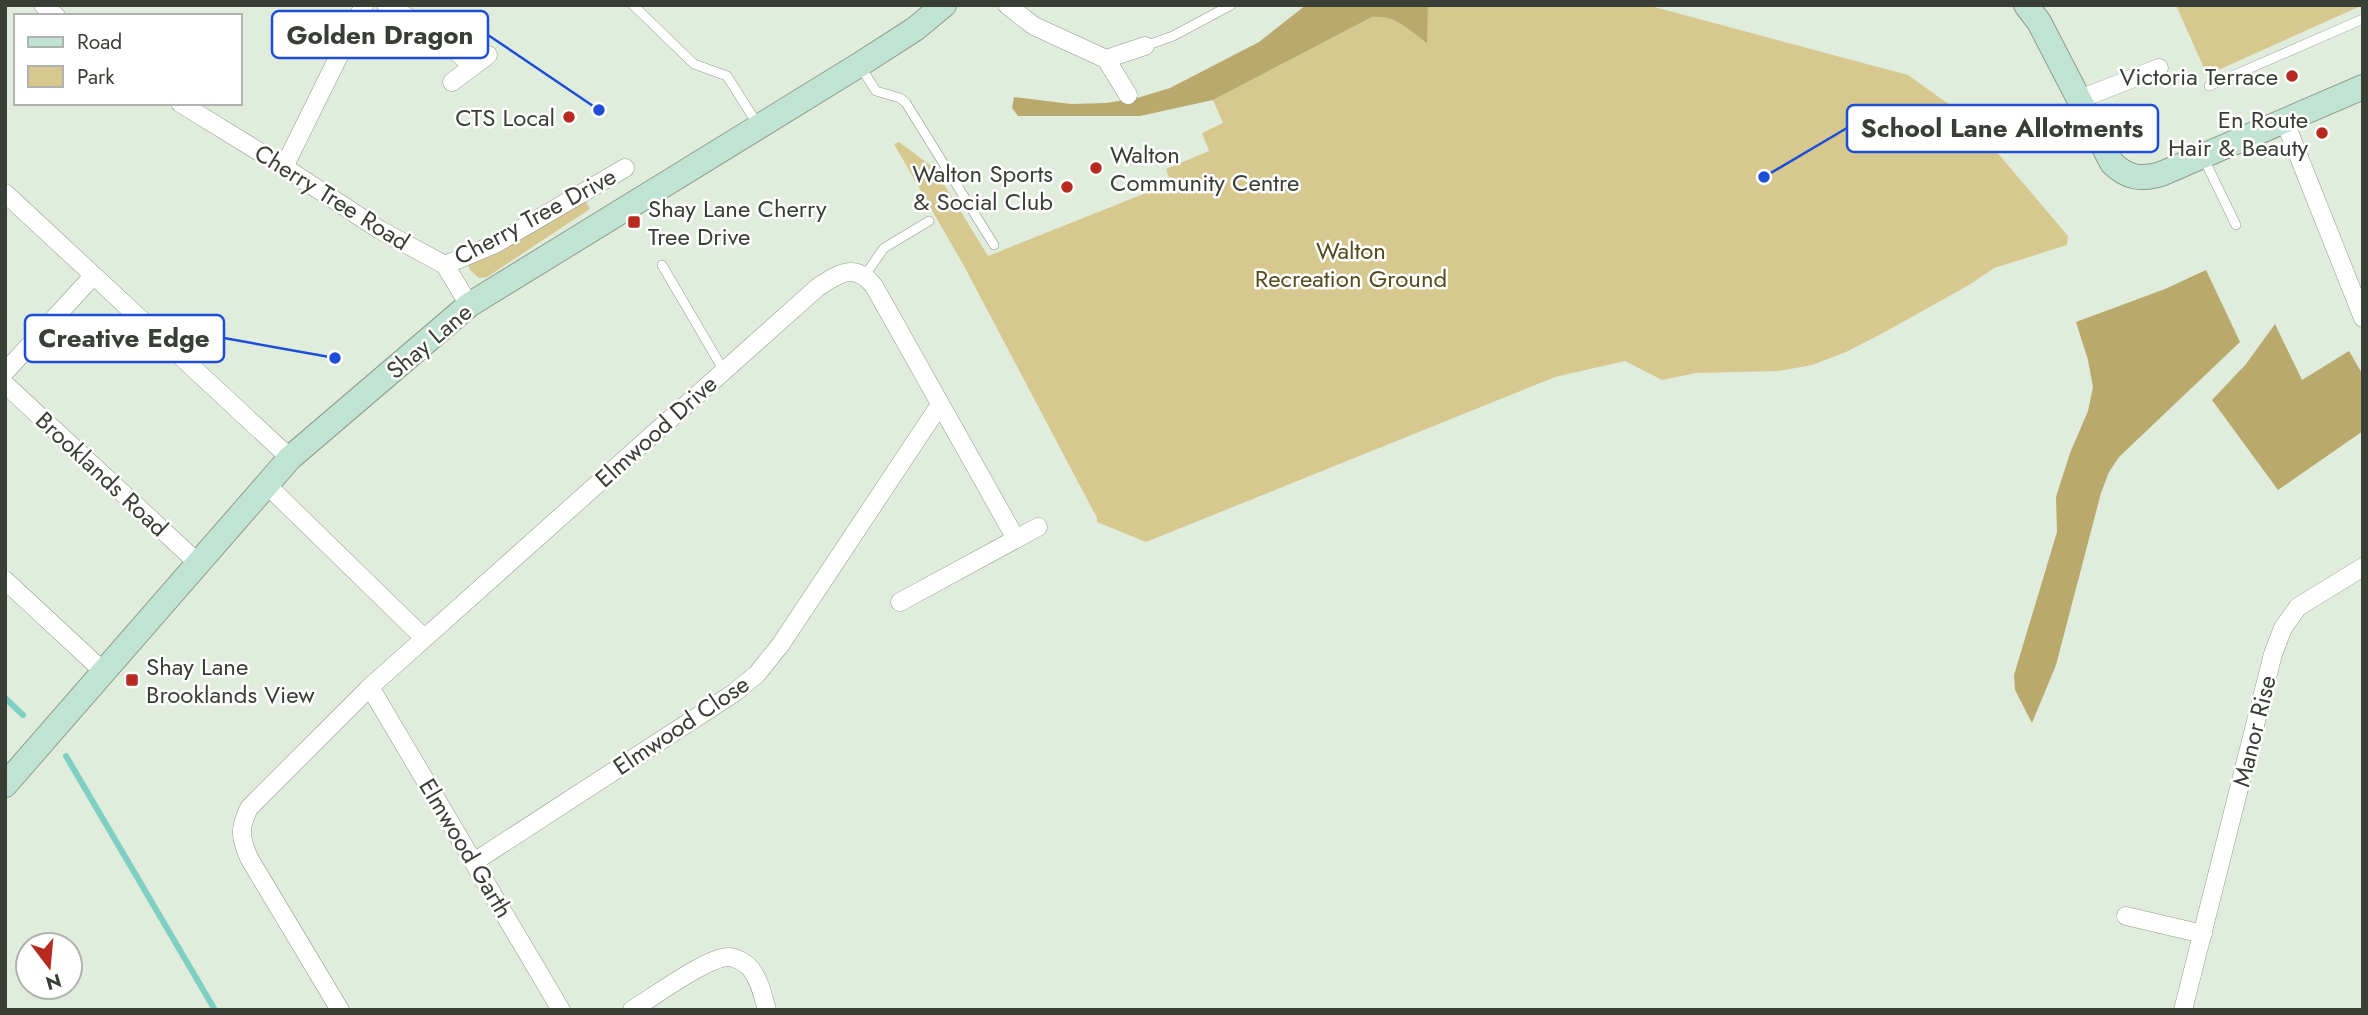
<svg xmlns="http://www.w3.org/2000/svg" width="2368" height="1015" viewBox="0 0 2368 1015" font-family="Jost,sans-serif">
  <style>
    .green { fill: #d7c890 }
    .forest { fill: #b9a96c }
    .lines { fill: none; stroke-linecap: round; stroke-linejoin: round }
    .stream { stroke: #7fd0c2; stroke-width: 6 }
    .lane-casing { stroke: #909d8d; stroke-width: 10 }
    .street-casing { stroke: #909d8d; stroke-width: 19 }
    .secondary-casing { stroke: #909d8d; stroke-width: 26 }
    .lane { stroke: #fff; stroke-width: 9 }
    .street { stroke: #fff; stroke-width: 18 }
    .secondary { stroke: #c0e3d4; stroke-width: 24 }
    .poi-dot { fill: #b82a20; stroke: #fff; stroke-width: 2.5 }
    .labels { text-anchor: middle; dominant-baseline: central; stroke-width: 5; stroke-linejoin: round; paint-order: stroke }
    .poi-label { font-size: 24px; fill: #393e37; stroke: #fff; text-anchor: end }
    .street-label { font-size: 24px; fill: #393e37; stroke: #fff }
    .park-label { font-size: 24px; fill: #574b1c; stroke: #fff }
    .leader { fill: none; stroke: #1d4ed8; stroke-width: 2.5 }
    .callout-dot { fill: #1d4ed8; stroke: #fff; stroke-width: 2.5 }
    .callout { fill: #fff; stroke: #1d4ed8; stroke-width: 2.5 }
    .callout-label { font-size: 26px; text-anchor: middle; font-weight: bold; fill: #393e37 }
  </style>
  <rect width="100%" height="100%" fill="#e0eddc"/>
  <!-- green -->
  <g class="green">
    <path d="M1428 5H1647L1908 75 1968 118 2068 236 2067 245 1994 268 1969 285 1883 333 1846 352 1812 365 1779 371 1696 373 1662 380 1625 361 1555 377 1146 542 1097 522V518L964 266 894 144 899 142 934 168 988 256 1171 183 1166 169 1209 151 1202 133 1223 123 1213 100 1372 17C1395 15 1409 29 1426 42Z"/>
    <polygon points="2176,5 2363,5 2207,75"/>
    <polygon points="585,200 590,209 487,277 479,278 470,270 468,265 478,258"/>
  </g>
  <!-- forest -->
  <g class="forest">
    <path d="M1306 5H1428L1427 43C1409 30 1395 15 1372 17L1213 100 1140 116H1018L1012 108 1014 97 1071 104 1106 103 1137 98 1170 88 1259 42Z"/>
    <polygon points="2206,270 2240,342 2119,457 2109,472 2101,493 2056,665 2032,723 2015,690 2014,675 2057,532 2056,497 2070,453 2088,411 2093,387 2088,360 2076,322 2165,289"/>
    <polygon points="2275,324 2302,380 2349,351 2363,375 2363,431 2278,490 2212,400 2246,364"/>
  </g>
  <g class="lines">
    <!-- stream -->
    <g class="stream">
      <polyline points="5,698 23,715"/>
      <polyline points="66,756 215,1010"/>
    </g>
    <defs>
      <g id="lane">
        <polyline points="633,5 694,64 727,76 758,125"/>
        <polyline points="1145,46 1173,36 1231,5"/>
        <polyline points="860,66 876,91 900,98 906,103 994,245"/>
        <polyline points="2209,86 2363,19"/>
        <polyline points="2203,157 2236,225"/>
        <polyline points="662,265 724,371"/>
        <polyline points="865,275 884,248 929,221"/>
      </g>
      <g id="street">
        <polyline points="43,5 56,16"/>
        <path d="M386 5C419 23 447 39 472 67"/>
        <polyline points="1007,5 1034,26 1106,59"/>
        <polyline points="452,82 488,55"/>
        <polyline points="1128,95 1106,59 1145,46"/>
        <polyline points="2080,99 2159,68"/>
        <polyline points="180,103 284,167 380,230 445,265 469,305"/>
        <polyline points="2285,122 2363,318"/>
        <polyline points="284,167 364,5"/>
        <polyline points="5,193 290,458"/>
        <polyline points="445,265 495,244 625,168"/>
        <polyline points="5,372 93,276"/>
        <polyline points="5,384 199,564"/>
        <polyline points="266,484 424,638"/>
        <polyline points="5,580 105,673"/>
        <polyline points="900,602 1038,527"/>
        <polyline points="370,687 561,1010"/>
        <polyline points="474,862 734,693 757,674 781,644 939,406"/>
        <polyline points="2126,916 2203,934"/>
        <path d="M340 1010 249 858C240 837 239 829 249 808L370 687 818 287C840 273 855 262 874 286L1016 539"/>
        <path d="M632 1010C653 997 706 958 728 957 736 957 746 963 751 969 760 981 763 996 767 1010"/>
        <polyline points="2183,1010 2273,654 2283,628 2298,607 2363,567"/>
      </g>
      <g id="secondary">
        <path d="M2026 5 2039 22 2112 163C2127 178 2141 180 2161 174L2363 87"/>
        <polyline points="5,785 290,458 469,305 859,65 915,29 944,5"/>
      </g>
    </defs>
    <!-- lane casing -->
    <use href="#lane" class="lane-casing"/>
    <!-- street casing -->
    <use href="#street" class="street-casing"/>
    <!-- secondary casing -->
    <use href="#secondary" class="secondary-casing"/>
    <!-- lane -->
    <use href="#lane" class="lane"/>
    <!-- street -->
    <use href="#street" class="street"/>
    <!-- secondary -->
    <use href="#secondary" class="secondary"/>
  </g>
  <!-- markers -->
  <g class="poi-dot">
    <circle cx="2292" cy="76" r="7"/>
    <circle cx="569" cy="117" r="7"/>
    <circle cx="2322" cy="133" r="7"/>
    <circle cx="1096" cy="168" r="7"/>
    <circle cx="1067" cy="187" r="7"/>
    <rect x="627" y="215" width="14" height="14" rx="3.5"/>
    <rect x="125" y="673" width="14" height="14" rx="3.5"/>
  </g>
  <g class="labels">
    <!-- poi labels -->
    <g class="poi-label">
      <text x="2278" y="76">Victoria Terrace</text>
      <text x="555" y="117">CTS Local</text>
      <text x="2308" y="119">En Route<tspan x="2308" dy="28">Hair &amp; Beauty</tspan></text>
      <text x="1110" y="154" text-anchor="start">Walton<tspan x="1110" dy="28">Community Centre</tspan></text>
      <text x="1053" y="173">Walton Sports<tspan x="1053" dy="28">&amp; Social Club</tspan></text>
      <text x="648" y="208" text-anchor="start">Shay Lane Cherry<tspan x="648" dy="28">Tree Drive</tspan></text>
      <text x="146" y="666" text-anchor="start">Shay Lane<tspan x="146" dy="28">Brooklands View</tspan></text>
    </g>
    <!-- street labels -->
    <g class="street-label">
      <text transform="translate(332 197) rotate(32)">Cherry Tree Road</text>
      <text transform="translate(535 216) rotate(-28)">Cherry Tree Drive</text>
      <text transform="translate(429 341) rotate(-40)">Shay Lane</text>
      <text transform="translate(656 431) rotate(-42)">Elmwood Drive</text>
      <text transform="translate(102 474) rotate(43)">Brooklands Road</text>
      <text transform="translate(681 725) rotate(-34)">Elmwood Close</text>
      <text transform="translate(2254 731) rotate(-76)">Manor Rise</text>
      <text transform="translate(466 848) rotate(59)">Elmwood Garth</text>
    </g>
    <!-- park labels -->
    <g class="park-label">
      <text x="1351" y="250">Walton<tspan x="1351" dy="28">Recreation Ground</tspan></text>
    </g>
  </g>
  <!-- callouts -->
  <path class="leader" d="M599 110L488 35M1764 177L1847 128M335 358L224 338"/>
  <g class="callout-dot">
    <circle cx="599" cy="110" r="7"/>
    <circle cx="1764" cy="177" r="7"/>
    <circle cx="335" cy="358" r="7"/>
  </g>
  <g class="callout">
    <rect x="272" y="11" width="216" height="47" rx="7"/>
    <rect x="1847" y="105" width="311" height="47" rx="7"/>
    <rect x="25" y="315" width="199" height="47" rx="7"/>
  </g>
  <g class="callout-label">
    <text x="380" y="44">Golden Dragon</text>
    <text x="2002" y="137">School Lane Allotments</text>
    <text x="124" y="347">Creative Edge</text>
  </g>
  <!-- border -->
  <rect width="2368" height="1015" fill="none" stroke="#393e37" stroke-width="14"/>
  <!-- legend -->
  <rect x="14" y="14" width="228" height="91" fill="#ffffff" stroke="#b0b2af" stroke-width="2"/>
  <rect x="28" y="37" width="35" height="10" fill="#c0e3d4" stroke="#b0b2af" stroke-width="2"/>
  <text x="77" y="49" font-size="21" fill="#393e37">Road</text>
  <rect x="28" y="66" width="35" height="21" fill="#d7c890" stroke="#b0b2af" stroke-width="2"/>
  <text x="77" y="84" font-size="21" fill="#393e37">Park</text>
  <!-- north arrow -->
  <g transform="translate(49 966) rotate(164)"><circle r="33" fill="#ffffff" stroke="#b0b2af" stroke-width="2"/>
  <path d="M0-5L12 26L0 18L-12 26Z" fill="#b82a20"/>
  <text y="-10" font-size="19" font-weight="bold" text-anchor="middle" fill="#393e37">N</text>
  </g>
</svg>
